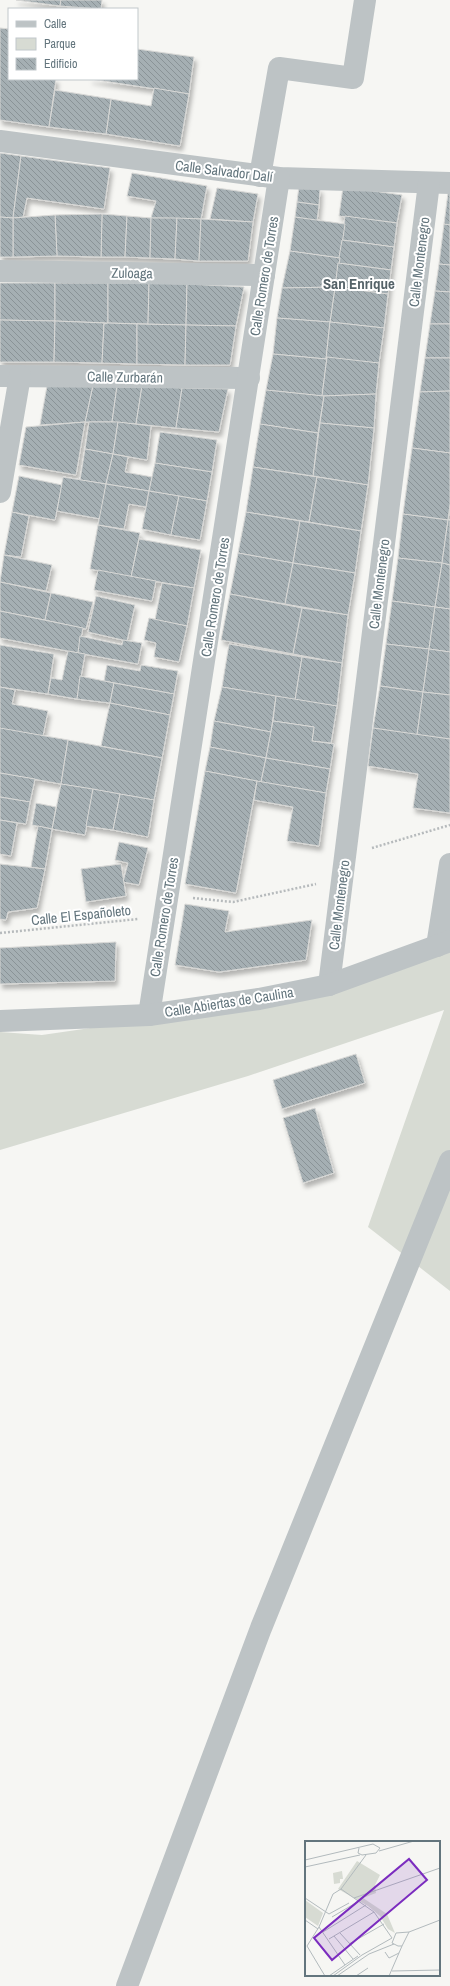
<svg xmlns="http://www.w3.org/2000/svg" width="450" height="1986" viewBox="0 0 450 1986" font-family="'Archivo Narrow',sans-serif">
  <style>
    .green { fill: #d7dbd3 }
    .building { fill: url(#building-back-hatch); stroke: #d8d8d6; filter: url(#shadow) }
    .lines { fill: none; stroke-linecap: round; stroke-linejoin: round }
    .path { stroke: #b6babc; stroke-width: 2.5; stroke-dasharray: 2 2; stroke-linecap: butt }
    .street { stroke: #bdc3c5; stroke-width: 22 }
    .labels { text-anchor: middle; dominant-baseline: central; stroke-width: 4; stroke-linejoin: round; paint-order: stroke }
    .street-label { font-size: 14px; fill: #63757d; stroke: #fff }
    .neighbourhood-label { font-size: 15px; font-weight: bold; fill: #546268; stroke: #fff }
    .inset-road { fill: none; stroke: #b2babd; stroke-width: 1 }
    .view { fill: #7b2cbf; fill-opacity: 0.15; stroke: #7b2cbf; stroke-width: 2 }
    .inset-edge { fill: none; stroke: #63757d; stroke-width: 2 }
  </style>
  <defs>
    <pattern id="building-back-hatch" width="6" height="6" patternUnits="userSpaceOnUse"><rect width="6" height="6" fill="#a5afb3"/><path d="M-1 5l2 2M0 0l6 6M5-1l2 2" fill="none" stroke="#8a9397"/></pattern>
    <filter id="shadow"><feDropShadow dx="2.5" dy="4.5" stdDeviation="2" flood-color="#0004"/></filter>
  </defs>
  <rect width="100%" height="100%" fill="#f6f6f3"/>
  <!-- green -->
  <polygon class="green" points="450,950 450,1291 368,1227 444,1010 248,1076 0,1150 0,1032 42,1035 291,999"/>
  <!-- building -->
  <g class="building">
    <polygon points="16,0 61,0 60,6"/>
    <polygon points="61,0 102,0 101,9 60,6"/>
    <polygon points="0,28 9,29 9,79 56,79 49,127 0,120"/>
    <polygon points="137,49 194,57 189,94 90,79 137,79"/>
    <polygon points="154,88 189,94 180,146 106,134 111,99 151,106"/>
    <polygon points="55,90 111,99 106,134 49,127"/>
    <polygon points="0,153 21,156 13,218 0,217"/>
    <polygon points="21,156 110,168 104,209 27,198 23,217 13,218"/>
    <polygon points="132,173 207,186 201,219 151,218 156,201 127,196"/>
    <polygon points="299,186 320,189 319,205 297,202"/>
    <polygon points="343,187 402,195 397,223 339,216"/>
    <polygon points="217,188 258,194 253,222 210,219"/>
    <polygon points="448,193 450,193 450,225 444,224"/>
    <polygon points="297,202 319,205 317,221 295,217"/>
    <polygon points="102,214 127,216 125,257 101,257"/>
    <polygon points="102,214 101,257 57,256 55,215"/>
    <polygon points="55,215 57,256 13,257 13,218"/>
    <polygon points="127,216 151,218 150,258 125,257"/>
    <polygon points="345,216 397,223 394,247 342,240"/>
    <polygon points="0,217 13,218 13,257 0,257"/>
    <polygon points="295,217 345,224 340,258 290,251"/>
    <polygon points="151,218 177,218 175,259 150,258"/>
    <polygon points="177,218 201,219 199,261 175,259"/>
    <polygon points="201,219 253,222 248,261 199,261"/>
    <polygon points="444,224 450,225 450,265 439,264"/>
    <polygon points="342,240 394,247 391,270 338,263"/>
    <polygon points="290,251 340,258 335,287 282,288"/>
    <polygon points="338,263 391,270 388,294 335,287"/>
    <polygon points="439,264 450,265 450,292 435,291"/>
    <polygon points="0,283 55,283 55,321 0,320"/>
    <polygon points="55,283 108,283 108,323 55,321"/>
    <polygon points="108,283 149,283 148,324 108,323"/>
    <polygon points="149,283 187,284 186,325 148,324"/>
    <polygon points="187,284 244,287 236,326 186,325"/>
    <polygon points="335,287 388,294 384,328 330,322"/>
    <polygon points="335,287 330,322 277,318 282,288"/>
    <polygon points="435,291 450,292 450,324 430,324"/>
    <polygon points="277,318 330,322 326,359 273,354"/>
    <polygon points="0,320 55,321 54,362 0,362"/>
    <polygon points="55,321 104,323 102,363 54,362"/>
    <polygon points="330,322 384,328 379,363 326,359"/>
    <polygon points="108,323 137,324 137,364 102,363 104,324"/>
    <polygon points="137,324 186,325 185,365 137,364"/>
    <polygon points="430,324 450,324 450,358 425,358"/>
    <polygon points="186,325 236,326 230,365 185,365"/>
    <polygon points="273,354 326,359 327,357 322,396 266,390"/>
    <polygon points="327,357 379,363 376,394 322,396"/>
    <polygon points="425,358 450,358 450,391 420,392"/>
    <polygon points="93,385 117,386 112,422 85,422"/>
    <polygon points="93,385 85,422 40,425 47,386"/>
    <polygon points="117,386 142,386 136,424 112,422"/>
    <polygon points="142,386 182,388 176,428 136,424"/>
    <polygon points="182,388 228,389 219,432 176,428"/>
    <polygon points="266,390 324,396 318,433 260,424"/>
    <polygon points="450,391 450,453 412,448 420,392"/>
    <polygon points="376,394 374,428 320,423 324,396"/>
    <polygon points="85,422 76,475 19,465 26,427"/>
    <polygon points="89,422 118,422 113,454 85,449"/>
    <polygon points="118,422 151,426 147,460 113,454"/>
    <polygon points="320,423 374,428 368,485 313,476"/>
    <polygon points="260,424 318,433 313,476 253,467"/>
    <polygon points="160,432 217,440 212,472 155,463"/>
    <polygon points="412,448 450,453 450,504 448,520 403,514"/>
    <polygon points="85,449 113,454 106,484 80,480"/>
    <polygon points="113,454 128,457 125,472 152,477 149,491 106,484"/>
    <polygon points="155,463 212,472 207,501 149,491"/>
    <polygon points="253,467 317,477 309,522 246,512"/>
    <polygon points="19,476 62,485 55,520 12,512"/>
    <polygon points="63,477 106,484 101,519 57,511"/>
    <polygon points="317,477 368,485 361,531 309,522"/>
    <polygon points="106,484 149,491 146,507 129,504 124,529 98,525"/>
    <polygon points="149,491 179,496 171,535 142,529"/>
    <polygon points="179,496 207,501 200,540 171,535"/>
    <polygon points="12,512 29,516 21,557 4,555"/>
    <polygon points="246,512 300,521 293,563 238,553"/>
    <polygon points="403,514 448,520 442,563 398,558"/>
    <polygon points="448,520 450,520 450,565 442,563"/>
    <polygon points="300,521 361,531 355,573 293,563"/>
    <polygon points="98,525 140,533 131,577 90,569"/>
    <polygon points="139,539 201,550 194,588 131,577"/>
    <polygon points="238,553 293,563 285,604 230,594"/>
    <polygon points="4,555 52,565 46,591 0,582"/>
    <polygon points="398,558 442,563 435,607 392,601"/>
    <polygon points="293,563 355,573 348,615 285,604"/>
    <polygon points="442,563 450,565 450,609 435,607"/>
    <polygon points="98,570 156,581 152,601 94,590"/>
    <polygon points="0,582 51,593 45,620 0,611"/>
    <polygon points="162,583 194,588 187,626 155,620"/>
    <polygon points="51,593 93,602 86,629 45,620"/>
    <polygon points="230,594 302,608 293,654 221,640"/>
    <polygon points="96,596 135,605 127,641 88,632"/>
    <polygon points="392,601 435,607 429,649 386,644"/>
    <polygon points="435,607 450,609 450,652 429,649"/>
    <polygon points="302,608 348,615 342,663 293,654"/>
    <polygon points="0,611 83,628 78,653 0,638"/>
    <polygon points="149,618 187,626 179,662 154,657 156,643 144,640"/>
    <polygon points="80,636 122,645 123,640 142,643 138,664 78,653"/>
    <polygon points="229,644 302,657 295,700 222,687"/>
    <polygon points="386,644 429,649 423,692 380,686"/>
    <polygon points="0,645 54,654 48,694 0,687"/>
    <polygon points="429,649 450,652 450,695 423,692"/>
    <polygon points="68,651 85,654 77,699 48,694 51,678 62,680"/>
    <polygon points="302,657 342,663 337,706 295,700"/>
    <polygon points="107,665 140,671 141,665 178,671 174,694 104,681"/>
    <polygon points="80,676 114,683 110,703 77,699"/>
    <polygon points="114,683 174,694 170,715 110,703"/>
    <polygon points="380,686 423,692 417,735 373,728"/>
    <polygon points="0,687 15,690 12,704 48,711 43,736 0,729"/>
    <polygon points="222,687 276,696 271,732 214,721"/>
    <polygon points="423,692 450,695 450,739 417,735"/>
    <polygon points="276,696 337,706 331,743 312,741 314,727 273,721"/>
    <polygon points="110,703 170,715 162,758 101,746"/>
    <polygon points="214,721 271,732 266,758 210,747"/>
    <polygon points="273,721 314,727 312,741 334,744 330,769 266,758"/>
    <polygon points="0,728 68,740 61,784 0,773"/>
    <polygon points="373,728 450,739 450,813 413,808 418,774 368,766"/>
    <polygon points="68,740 162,758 154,800 61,784"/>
    <polygon points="210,747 266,758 261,782 205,771"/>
    <polygon points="266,758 330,769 326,793 261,782"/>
    <polygon points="205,771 257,781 236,893 185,884"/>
    <polygon points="0,773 35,779 30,802 0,797"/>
    <polygon points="257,781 326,793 319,846 287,841 293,807 254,800"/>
    <polygon points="61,784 93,789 85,835 52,829"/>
    <polygon points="93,789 120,794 113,830 86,826"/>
    <polygon points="120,794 154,800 148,837 113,830"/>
    <polygon points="0,797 30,802 26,824 0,820"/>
    <polygon points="36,803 56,807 52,829 32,825"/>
    <polygon points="0,820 17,823 11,856 0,854"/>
    <polygon points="38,826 52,829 45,869 31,867"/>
    <polygon points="119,842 148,848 139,885 123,882 128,863 115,860"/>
    <polygon points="0,864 45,869 37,908 8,912 6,920 0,919"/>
    <polygon points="121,864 126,896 86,902 81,869"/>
    <polygon points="185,904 229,911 225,932 312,920 306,960 219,972 175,965"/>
    <polygon points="116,942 115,981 0,984 0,948"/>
    <polygon points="356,1054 365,1083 282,1109 273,1080"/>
    <polygon points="315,1108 334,1173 303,1183 283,1118"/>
  </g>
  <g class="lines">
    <!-- path -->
    <g class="path">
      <polyline points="372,848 450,825"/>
      <polyline points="193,898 233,902 316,884"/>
      <polyline points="0,933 138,919"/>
    </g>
    <!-- street -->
    <g class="street">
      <polyline points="0,141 279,178 450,183"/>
      <polyline points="260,176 279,68 353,78 365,0"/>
      <polyline points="0,271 264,275"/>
      <polyline points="0,376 249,378"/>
      <polyline points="0,492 20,376"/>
      <polyline points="437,946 450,864"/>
      <polyline points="329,985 429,183"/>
      <polyline points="149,1015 279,178"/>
      <polyline points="0,1021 149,1015 259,999 329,985 450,941"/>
      <polyline points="127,1986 261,1628 450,1161"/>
    </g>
  </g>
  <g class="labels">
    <!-- street labels -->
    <g class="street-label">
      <text transform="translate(224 171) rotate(7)">Calle Salvador Dalí</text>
      <text transform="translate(419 262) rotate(-83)">Calle Montenegro</text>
      <text transform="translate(132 273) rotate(1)">Zuloaga</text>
      <text transform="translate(264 276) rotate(-81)">Calle Romero de Torres</text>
      <text transform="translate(125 377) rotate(1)">Calle Zurbarán</text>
      <text transform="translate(379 584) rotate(-83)">Calle Montenegro</text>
      <text transform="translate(215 597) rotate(-81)">Calle Romero de Torres</text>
      <text transform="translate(339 905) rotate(-83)">Calle Montenegro</text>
      <text transform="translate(81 915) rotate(-6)">Calle El Españoleto</text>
      <text transform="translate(164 917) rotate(-81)">Calle Romero de Torres</text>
      <text transform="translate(229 1002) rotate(-9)">Calle Abiertas de Caulina</text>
    </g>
    <!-- neighbourhood labels -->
    <g class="neighbourhood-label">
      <text x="359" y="283">San Enrique</text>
    </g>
  </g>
  <!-- overview -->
  <g transform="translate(305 1841)">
    <rect width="135" height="135" fill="#f6f6f3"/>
    <path d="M52 20 75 34 70 44 71 52 58 57 82 73 90 92 83 88 75 75 63 65 33 48ZM37 30 38 38H35V42L29 43 28 32Z" fill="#d7dbd3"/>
    <path d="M0 59 18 72 13 85 0 76Z" fill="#d7dbd3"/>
    <path class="inset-road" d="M74 10 109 0M61 14 36 48 69 71 87 97M0 19 68 3 75 7 71 12 57 14 53 12 54 7M0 26 55 14M0 57 24 73 44 62M49 57 135 27M27 76 54 60M0 79 13 88M14 86 40 124M18 91 61 64M104 91 97 105H93L87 102 91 92 104 91 135 79M35 92 55 114M29 95 48 118M24 98 69 71M44 103 79 83M2 105 14 86 28 53 36 48M2 105 20 135M80 111 84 117 94 112M87 130 135 129M24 135 53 115M28 135 57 114 87 97M32 135 64 113 89 103M51 135 63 127M84 135 97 105"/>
    <path class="view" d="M104 18 122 39 27 119 9 97Z"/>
    <rect width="135" height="135" class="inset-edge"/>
  </g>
  <!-- legend -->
  <rect x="8" y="8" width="130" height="72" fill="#ffffff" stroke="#c1c8cb"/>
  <rect x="16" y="21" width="20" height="6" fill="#bdc3c5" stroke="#c1c8cb"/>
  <text x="44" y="28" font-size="12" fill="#63757d">Calle</text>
  <rect x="16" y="38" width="20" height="12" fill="#d7dbd3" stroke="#c1c8cb"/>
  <text x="44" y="48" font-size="12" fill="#63757d">Parque</text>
  <rect x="16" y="58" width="20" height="12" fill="url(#building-back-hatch)" stroke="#c1c8cb"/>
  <text x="44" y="68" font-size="12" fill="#63757d">Edificio</text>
</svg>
